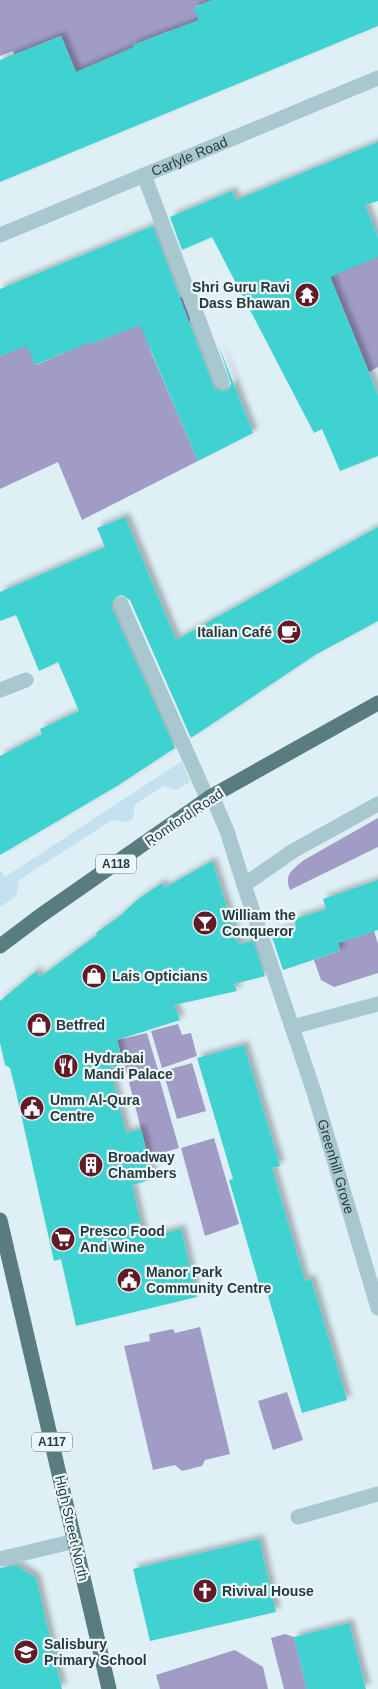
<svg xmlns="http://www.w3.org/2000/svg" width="378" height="1689" viewBox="0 0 378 1689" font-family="Helvetica,sans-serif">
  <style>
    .green { fill: #a09cc6 }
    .plaza { fill: #c4e1ef }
    .building { fill: #3fd2d1; filter: url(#shadow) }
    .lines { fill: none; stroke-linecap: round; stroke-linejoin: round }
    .minor { stroke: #a8c7cf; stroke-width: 15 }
    .major { stroke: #597c7f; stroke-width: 15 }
    .labels { text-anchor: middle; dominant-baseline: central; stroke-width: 4.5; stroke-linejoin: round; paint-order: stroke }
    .shield { fill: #ecf7fc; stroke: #647375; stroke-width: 1 }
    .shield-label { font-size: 12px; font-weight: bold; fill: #293a3b }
    .street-label { font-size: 14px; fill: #293a3b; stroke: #ecf7fc }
    .poi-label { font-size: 14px; font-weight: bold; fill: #293a3b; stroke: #ecf7fc; text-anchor: start }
  </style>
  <defs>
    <filter id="shadow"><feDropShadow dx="4.5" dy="-4.5" stdDeviation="2.5" flood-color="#0004"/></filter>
  </defs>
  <rect width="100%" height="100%" fill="#deeff5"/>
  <!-- green -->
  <g class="green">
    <polygon points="0,0 235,0 213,0 195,7 200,22 182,63 169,31 134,45 146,76 100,95 76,72 61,36 41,44 41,120 13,51 0,56"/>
    <polygon points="312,233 378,257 378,367 369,372"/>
    <polygon points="184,296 191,317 187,331 149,347 198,461 82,520 58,462 0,489 0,356 13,351 0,302 20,328 36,365 71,350 56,313 74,306 91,344 131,328 128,320"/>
    <path d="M378 818V847L290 890C284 874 292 870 304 860Z"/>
    <polygon points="374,931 378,944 378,973 334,987 321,980 314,960 340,951 338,943"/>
    <polygon points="178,1024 182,1035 191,1033 197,1056 162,1068 151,1031"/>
    <polygon points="147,1033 158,1070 128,1078 117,1040"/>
    <polygon points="192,1063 206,1111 177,1119 163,1071"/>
    <polygon points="158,1074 179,1148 148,1157 129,1082"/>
    <polygon points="214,1138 239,1224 205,1236 181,1148"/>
    <polygon points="200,1327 230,1454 205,1460 202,1466 182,1471 175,1465 153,1470 124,1346 150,1341 149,1334 173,1329 175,1333"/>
    <polygon points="287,1392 303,1440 273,1450 258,1401"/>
    <polygon points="285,1634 294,1637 307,1689 284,1689 271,1638"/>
    <polygon points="235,1650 263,1667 268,1689 160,1689 156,1675"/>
  </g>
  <!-- plaza -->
  <polygon class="plaza" points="182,761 190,782 176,790 164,786 135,804 133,819 127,822 112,820 19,880 16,896 0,907 0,870 5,877"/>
  <!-- building -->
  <g class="building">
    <polygon points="212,0 378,0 378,26 0,182 0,60 61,36 76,72 134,47 133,45 199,20 194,8"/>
    <polygon points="378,142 378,201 365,205 378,238 378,257 330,277 378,395 378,456 340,471 322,429 314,433 212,237 182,250 170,217 232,191 236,200"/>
    <polygon points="153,226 213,385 216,390 225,391 230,388 231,383 218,344 253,433 198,461 140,325 91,344 90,342 35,365 27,346 0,356 0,289"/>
    <polygon points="125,517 176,640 378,527 378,621 315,655 191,738 130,600 122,595 117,596 112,603 112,608 175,748 117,786 0,855 0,756 42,734 40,729 79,711 58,662 39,671 16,615 0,621 0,592 105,547 97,528"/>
    <polygon points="212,861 239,945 253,940 265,976 234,984 237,991 174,1005 180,1020 117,1040 123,1065 110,1068 126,1133 141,1129 153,1179 132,1185 144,1238 181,1229 197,1297 76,1326 61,1259 54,1261 16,1092 10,1068 5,1065 0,1043 0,1001 36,971 40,977 97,935 96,933 120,916 137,900 162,883 164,888"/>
    <polygon points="378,880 378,930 338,943 340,951 283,970 271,934 296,926 294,919 326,909 323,899"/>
    <polygon points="244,1045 280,1166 272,1168 305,1281 311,1279 347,1400 302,1413 267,1292 262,1294 229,1180 233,1179 197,1058"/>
    <polygon points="259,1539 276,1612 150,1641 133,1569"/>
    <polygon points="16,1565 36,1578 62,1689 0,1689 0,1568"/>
    <polygon points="349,1623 366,1689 307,1689 294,1637"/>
  </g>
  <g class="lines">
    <!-- minor -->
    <g class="minor">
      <polyline points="144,175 222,382"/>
      <path id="s1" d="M0 235 378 78"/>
      <polyline points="121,604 208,800"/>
      <polyline points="0,690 26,680"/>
      <path id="s2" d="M212 796 227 831 244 885 314 1092 378 1308"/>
      <polyline points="244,885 293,851 378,804"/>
      <polyline points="292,1027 378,1004"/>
      <polyline points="298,1517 378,1494"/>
      <polyline points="0,1559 75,1541"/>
    </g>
    <!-- major -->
    <g class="major">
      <polyline points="0,946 40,916 212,796 378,703"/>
      <polyline points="0,1220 109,1689"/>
    </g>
  </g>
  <!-- icons -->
  <defs>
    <symbol id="temple-disc" viewBox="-11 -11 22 22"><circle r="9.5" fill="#621a27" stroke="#ecf7fc"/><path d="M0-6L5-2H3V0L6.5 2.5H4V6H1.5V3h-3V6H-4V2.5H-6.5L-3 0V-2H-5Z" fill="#fff"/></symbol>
    <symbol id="cafe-disc" viewBox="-11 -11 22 22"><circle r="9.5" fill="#621a27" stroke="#ecf7fc"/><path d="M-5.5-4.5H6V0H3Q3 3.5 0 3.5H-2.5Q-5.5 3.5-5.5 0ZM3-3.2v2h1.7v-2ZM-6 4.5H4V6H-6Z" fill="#fff"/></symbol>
    <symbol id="bar-disc" viewBox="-11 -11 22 22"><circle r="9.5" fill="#621a27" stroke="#ecf7fc"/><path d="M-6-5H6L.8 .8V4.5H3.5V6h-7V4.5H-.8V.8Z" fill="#fff"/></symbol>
    <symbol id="shop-disc" viewBox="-11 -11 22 22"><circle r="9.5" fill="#621a27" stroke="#ecf7fc"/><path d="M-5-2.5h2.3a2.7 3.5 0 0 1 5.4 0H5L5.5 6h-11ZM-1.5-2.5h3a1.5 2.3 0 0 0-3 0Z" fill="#fff"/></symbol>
    <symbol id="restaurant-disc" viewBox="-11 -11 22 22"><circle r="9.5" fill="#621a27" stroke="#ecf7fc"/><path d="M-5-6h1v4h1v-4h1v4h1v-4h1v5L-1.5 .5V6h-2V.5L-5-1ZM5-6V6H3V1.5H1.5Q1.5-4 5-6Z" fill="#fff"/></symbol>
    <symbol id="civic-disc" viewBox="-11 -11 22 22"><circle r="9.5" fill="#621a27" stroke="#ecf7fc"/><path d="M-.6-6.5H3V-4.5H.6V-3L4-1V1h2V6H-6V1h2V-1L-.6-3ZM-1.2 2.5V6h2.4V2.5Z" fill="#fff"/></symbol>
    <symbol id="building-disc" viewBox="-11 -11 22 22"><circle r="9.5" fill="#621a27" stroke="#ecf7fc"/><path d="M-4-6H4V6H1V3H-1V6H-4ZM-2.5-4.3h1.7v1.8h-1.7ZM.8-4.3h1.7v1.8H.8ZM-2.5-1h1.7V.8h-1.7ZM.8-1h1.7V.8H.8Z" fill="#fff"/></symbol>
    <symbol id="supermarket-disc" viewBox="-11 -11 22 22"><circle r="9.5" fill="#621a27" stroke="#ecf7fc"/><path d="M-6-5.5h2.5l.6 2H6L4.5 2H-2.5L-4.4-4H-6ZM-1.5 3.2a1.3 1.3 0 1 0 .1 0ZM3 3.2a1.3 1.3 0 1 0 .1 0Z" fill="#fff"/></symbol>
    <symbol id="church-disc" viewBox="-11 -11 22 22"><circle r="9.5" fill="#621a27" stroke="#ecf7fc"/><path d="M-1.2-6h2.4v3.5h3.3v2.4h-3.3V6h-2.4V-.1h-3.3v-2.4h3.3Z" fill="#fff"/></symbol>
    <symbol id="school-disc" viewBox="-11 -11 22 22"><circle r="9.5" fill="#621a27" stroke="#ecf7fc"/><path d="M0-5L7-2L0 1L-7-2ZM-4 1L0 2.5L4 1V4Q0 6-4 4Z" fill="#fff"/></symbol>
  </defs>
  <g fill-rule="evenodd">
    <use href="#temple-disc" x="293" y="281" width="28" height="28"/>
    <use href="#cafe-disc" x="275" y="618" width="28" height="28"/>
    <use href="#bar-disc" x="191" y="909" width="28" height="28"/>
    <use href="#shop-disc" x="80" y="962" width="28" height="28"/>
    <use href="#shop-disc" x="25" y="1011" width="28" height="28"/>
    <use href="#restaurant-disc" x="52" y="1052" width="28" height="28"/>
    <use href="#civic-disc" x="18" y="1094" width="28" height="28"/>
    <use href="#building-disc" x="77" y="1151" width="28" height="28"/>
    <use href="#supermarket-disc" x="49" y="1225" width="28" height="28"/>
    <use href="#civic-disc" x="115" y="1266" width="28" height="28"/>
    <use href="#church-disc" x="191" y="1577" width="28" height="28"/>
    <use href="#school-disc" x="12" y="1638" width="28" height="28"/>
  </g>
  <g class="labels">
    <!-- shield labels -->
    <g class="shield">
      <rect x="96" y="854.5" width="40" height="19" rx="4"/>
      <rect x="32" y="1432.5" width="40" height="19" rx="4"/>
    </g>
    <g class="shield-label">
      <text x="116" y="864">A118</text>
      <text x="52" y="1442">A117</text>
    </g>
    <!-- street labels -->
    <g class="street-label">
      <text stroke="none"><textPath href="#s1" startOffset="205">Carlyle Road</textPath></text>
      <text transform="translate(184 817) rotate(-34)">Romford Road</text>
      <text stroke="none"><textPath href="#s2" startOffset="391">Greenhill Grove</textPath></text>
      <text transform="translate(72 1528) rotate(77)">High Street North</text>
    </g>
    <!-- poi labels -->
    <g class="poi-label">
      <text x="290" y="287" text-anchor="end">Shri Guru Ravi<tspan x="290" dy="16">Dass Bhawan</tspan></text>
      <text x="272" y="632" text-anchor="end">Italian Café</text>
      <text x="222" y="915">William the<tspan x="222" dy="16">Conqueror</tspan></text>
      <text x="112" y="976">Lais Opticians</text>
      <text x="56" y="1025">Betfred</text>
      <text x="84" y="1058">Hydrabai<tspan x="84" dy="16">Mandi Palace</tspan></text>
      <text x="50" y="1100">Umm Al-Qura<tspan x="50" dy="16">Centre</tspan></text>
      <text x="108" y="1157">Broadway<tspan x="108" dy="16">Chambers</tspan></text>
      <text x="80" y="1231">Presco Food<tspan x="80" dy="16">And Wine</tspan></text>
      <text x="146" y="1272">Manor Park<tspan x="146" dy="16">Community Centre</tspan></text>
      <text x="222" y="1591">Rivival House</text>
      <text x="44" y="1644">Salisbury<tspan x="44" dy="16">Primary School</tspan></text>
    </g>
  </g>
</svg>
